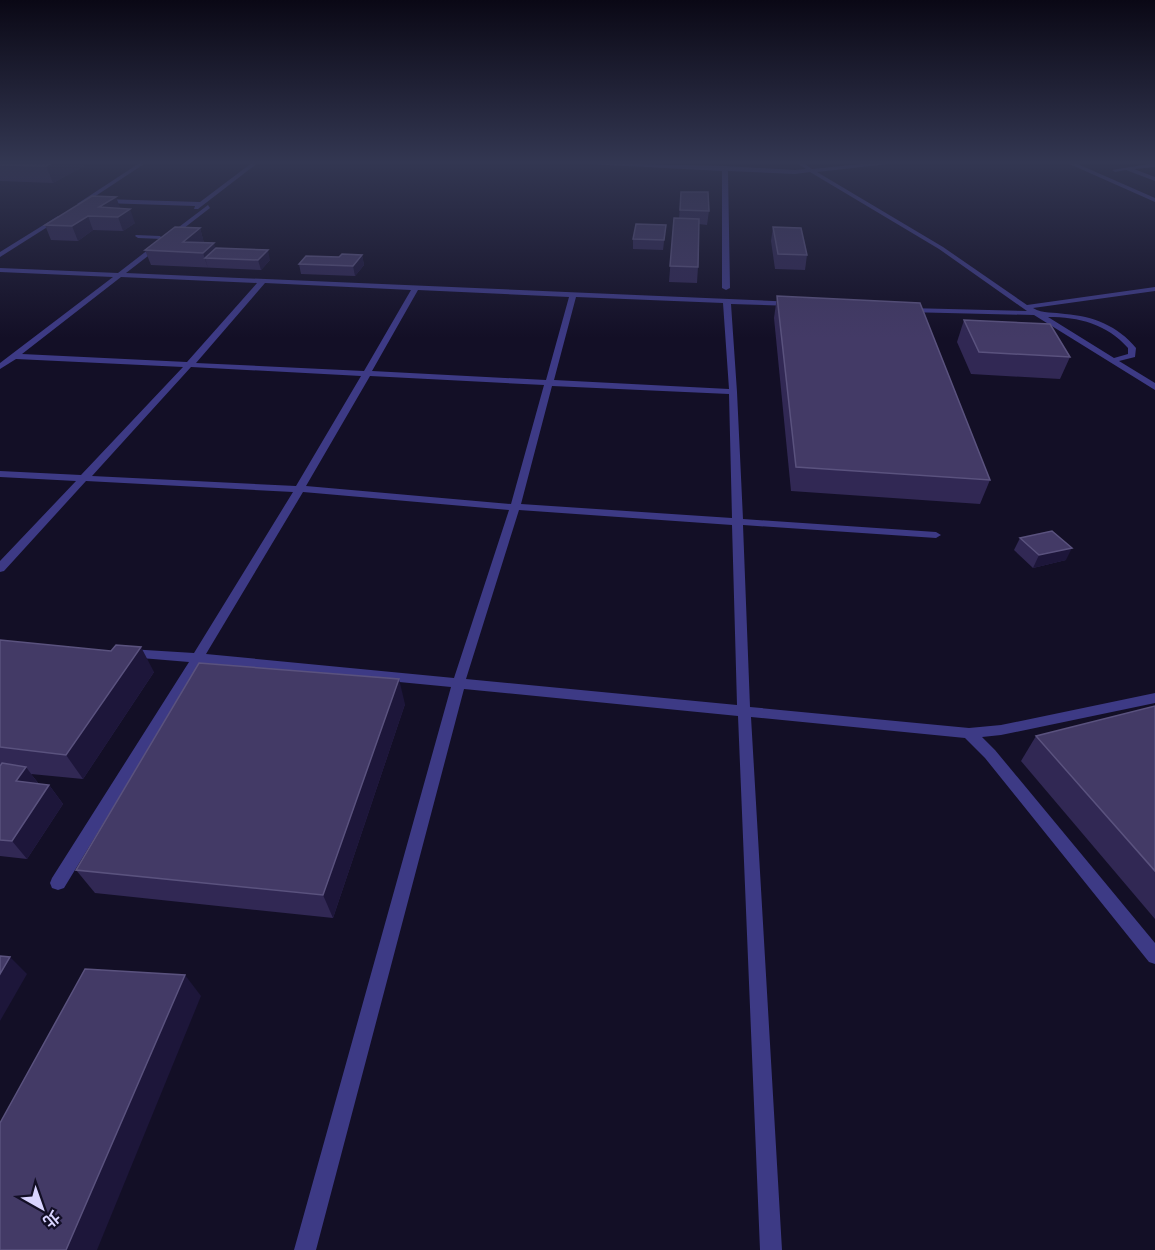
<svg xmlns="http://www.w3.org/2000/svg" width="1155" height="1250" viewBox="0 0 1155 1250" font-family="Mulish,'Noto Sans TC',sans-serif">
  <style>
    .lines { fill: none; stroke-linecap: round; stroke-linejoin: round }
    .lane { fill: #3d3a85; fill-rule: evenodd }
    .wall { fill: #312854 }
    .shaded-wall { fill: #1d163a }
    .building { fill: #433a66; stroke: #5a527e; stroke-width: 1.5 }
  </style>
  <rect width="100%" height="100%" fill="#130f26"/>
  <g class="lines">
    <!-- lane -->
    <g class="lane">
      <polygon points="141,162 147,162 82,205 77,204"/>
      <polygon points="253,162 259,162 198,209 194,209 195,206 103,203 100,201 103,199 200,202"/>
      <path d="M550 162 725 166 795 170 806 169 795 162H802L812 169 881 162H906L817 172 943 247 1027 305 1155 287V291L1033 308C1043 314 1054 312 1065 314 1093 316 1118 326 1136 348L1135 357 1119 361 1155 383V390L1034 315 906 312 905 310 909 308 1027 311 939 249 810 172 795 174 728 171 730 288 726 290 722 288V171ZM1048 317C1079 317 1107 324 1128 348V354L1114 358Z"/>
      <polygon points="1065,162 1073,162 1155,198 1155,202"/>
      <polygon points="1155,163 1155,167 1134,169 1155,177 1155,181 1126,170 1115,172 1112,170"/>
      <path d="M208 205 210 208 126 273 796 302 797 304 793 306 731 304 737 392 743 519 936 532 941 535 936 538 743 525 750 707 969 728 1001 725 1155 693V703L1001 735 982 737 995 750 1155 943V964L1149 962 985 758 965 738 751 717 782 1250H760L738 716 464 689 316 1250H294L451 687 201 663 64 888 58 890 52 888 50 883 52 878 189 662 129 657 123 653 125 650 129 649 194 653 293 492 86 481 4 571 0 572V561L76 481 0 477V471L81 475 183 367 16 359 0 369V363L113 277 0 272V268L118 273 162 239 138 238 135 236 136 235 160 236 163 239ZM121 277 257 283 187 362 22 354ZM265 283 411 290 364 371 196 363ZM418 290 569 297 546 380 372 371ZM576 297 723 303 729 389 554 380ZM191 367 361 376 296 486 92 476ZM370 376 544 385 511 504 306 486ZM552 386 729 394 732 518 521 504ZM303 492 509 510 454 678 206 654ZM519 510 732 525 737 705 466 679Z"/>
      <polygon points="58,216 60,219 0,257 0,252"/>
    </g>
  </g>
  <!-- wall -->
  <g class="wall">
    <polygon points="0,162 84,166 53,183 0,181"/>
    <polygon points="681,192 709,211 707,225 699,224 698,267 697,283 669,282 674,218 679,219"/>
    <polygon points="120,208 135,223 123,231 93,230 78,241 51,240 45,225"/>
    <polygon points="666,225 663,250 633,249 633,239"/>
    <polygon points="773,227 807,255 805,270 775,269 771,241"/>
    <polygon points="200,228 204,243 216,248 270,260 261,270 151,265 145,250"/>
    <polygon points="362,255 364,265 355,276 301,274 299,264 339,257"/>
    <polygon points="777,296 990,480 980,504 791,491 774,318"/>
    <polygon points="964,320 1070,357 1060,379 971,374 957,342"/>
    <polygon points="1020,538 1066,560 1033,568 1014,550"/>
    <polygon points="0,640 154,672 83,779 31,774 39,784 49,785 63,804 27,859 0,856"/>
    <polygon points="405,704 333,918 95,893 76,870"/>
    <polygon points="1155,706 1155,919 1021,761 1036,736"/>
  </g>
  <!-- shaded-wall -->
  <g class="shaded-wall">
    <polygon points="53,162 83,162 84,166 53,183 46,166"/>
    <polygon points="116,197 121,210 99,207"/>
    <polygon points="130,209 135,223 123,231 118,217"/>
    <polygon points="88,216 93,230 78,241 72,226"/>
    <polygon points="200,228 204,243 183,242"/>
    <polygon points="214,243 218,258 205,258 208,268 203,253"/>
    <polygon points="268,250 270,260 261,270 258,260"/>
    <polygon points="362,255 364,265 355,276 353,266"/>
    <polygon points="1072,548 1066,560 1033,568 1039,555"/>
    <polygon points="141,647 154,672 83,779 66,755"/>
    <polygon points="399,679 405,704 333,918 323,895"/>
    <polygon points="26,767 40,786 16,781"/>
    <polygon points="49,785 63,804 27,859 12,841"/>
    <polygon points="10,957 27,974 0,1021 0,974"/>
    <polygon points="185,975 201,996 97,1250 66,1250"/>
  </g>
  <!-- building -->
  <g class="building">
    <polygon points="0,162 53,162 46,166 0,165"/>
    <polygon points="681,192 708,192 709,211 680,210"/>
    <polygon points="92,196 116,197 99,207 130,209 118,217 88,216 72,226 45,225"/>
    <polygon points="674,218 699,219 698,267 670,266"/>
    <polygon points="636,224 666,225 664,240 633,239"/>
    <polygon points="175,227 200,228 183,242 214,243 203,253 145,250"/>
    <polygon points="773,227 801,228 807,255 778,254"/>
    <polygon points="216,248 268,250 258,260 205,258"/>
    <polygon points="342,254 362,255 353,266 299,264 306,256 339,257"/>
    <polygon points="777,296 920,303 990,480 796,467"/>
    <polygon points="964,320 1050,324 1070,357 979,352"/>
    <polygon points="1052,531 1072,548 1039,555 1020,538"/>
    <polygon points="0,640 111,651 116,645 141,647 66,755 0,747"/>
    <polygon points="199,663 399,679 323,895 76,870"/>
    <polygon points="1155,706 1155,871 1036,736"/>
    <polygon points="2,763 26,767 16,781 49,785 12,841 0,840 0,766"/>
    <polygon points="0,956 10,957 0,974"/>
    <polygon points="85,969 185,975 66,1250 0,1250 0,1123"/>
  </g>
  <!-- sky -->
  <linearGradient id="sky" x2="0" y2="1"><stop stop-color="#0a0815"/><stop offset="0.48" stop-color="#333752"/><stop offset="1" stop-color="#333752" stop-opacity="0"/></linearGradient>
  <rect width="1155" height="338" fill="url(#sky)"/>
  <!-- north arrow -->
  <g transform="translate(42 1208) rotate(140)" stroke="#130f26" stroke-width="4.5" paint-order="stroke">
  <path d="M0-4.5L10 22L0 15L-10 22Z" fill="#d9d4ff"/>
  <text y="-9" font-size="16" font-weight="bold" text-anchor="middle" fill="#d9d4ff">北</text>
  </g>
</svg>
